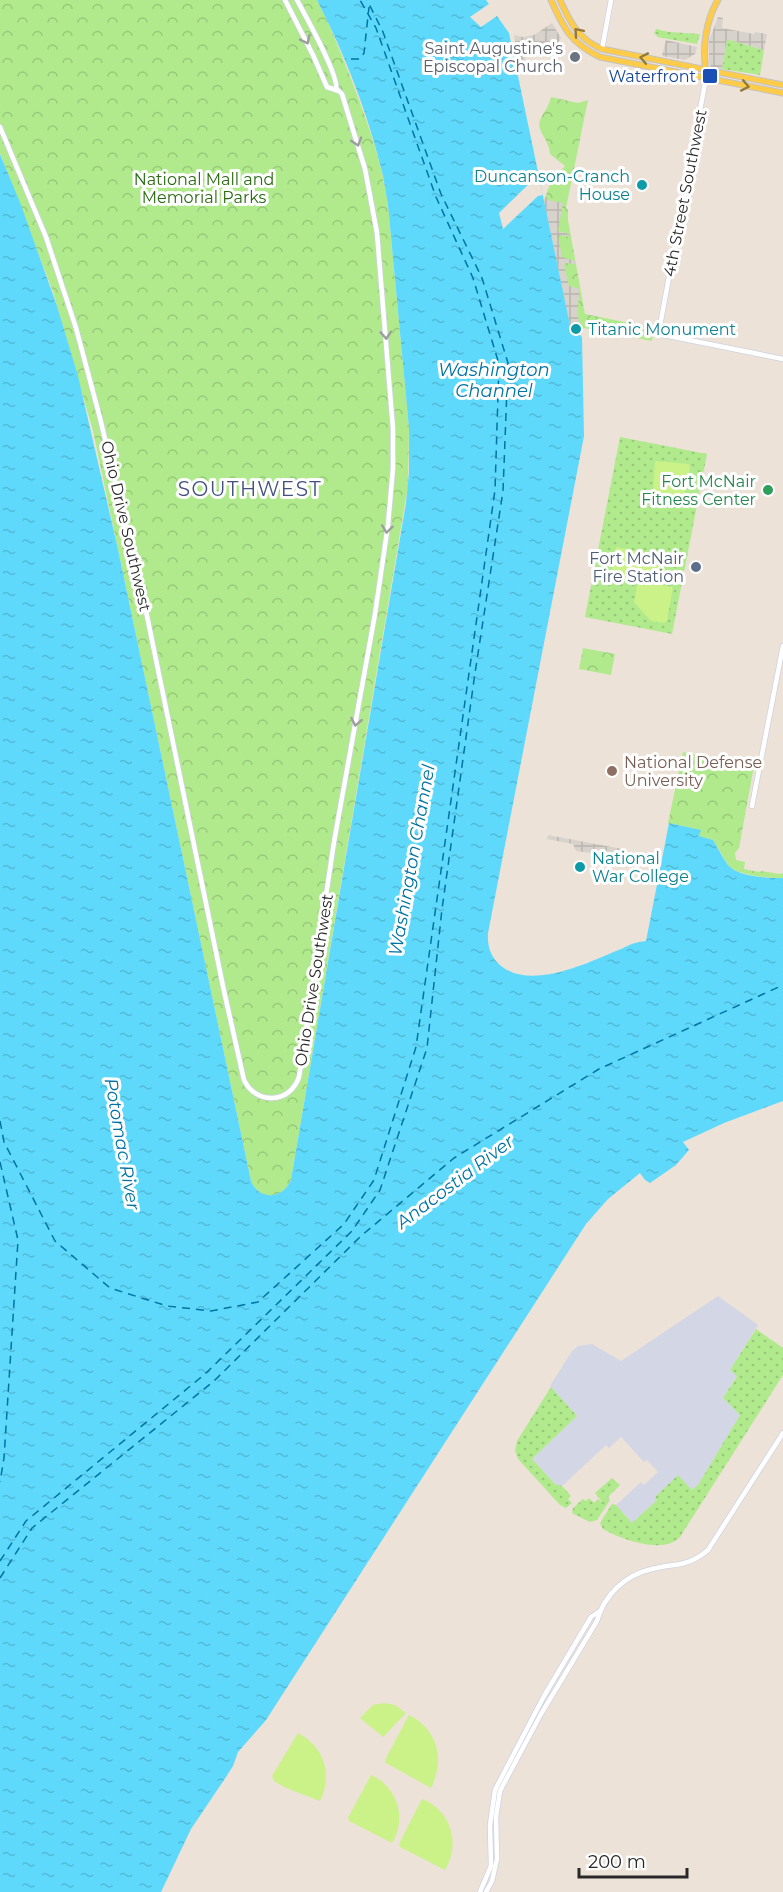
<svg xmlns="http://www.w3.org/2000/svg" width="783" height="1892" viewBox="0 0 783 1892" font-family="Montserrat,sans-serif">
  <style>
    .airport { fill: #d3d7e5 }
    .grass { fill: url(#grass-dots) }
    .forest { fill: url(#forest-crowns) }
    .pitch { fill: #caf288 }
    .plaza { fill: url(#plaza-grid) }
    .water { fill: url(#water-ripples) }
    .pier { fill: #ece2d8 }
    .lines { fill: none; stroke-linecap: round; stroke-linejoin: round }
    .ferry { stroke: #0073a4; stroke-width: 1.5; stroke-dasharray: 8 6; stroke-linecap: butt }
    .minor-casing { stroke: #cdd2e3; stroke-width: 6 }
    .major-casing { stroke: #c3c3c3; stroke-width: 7 }
    .minor { stroke: #fff; stroke-width: 4.5 }
    .major { stroke: #ffcc4a; stroke-width: 5 }
    .oneway { stroke: #947a39 }
    .oneway2 { stroke: #9e9e9e }
    .worship-dot { fill: #6b7280; stroke: #fff; stroke-width: 2 }
    .transit-dot { fill: #1a4fb4; stroke: #fff; stroke-width: 2 }
    .culture-dot { fill: #0f9aa8; stroke: #fff; stroke-width: 2 }
    .leisure-dot { fill: #2e9e5b; stroke: #fff; stroke-width: 2 }
    .service-dot { fill: #5c6f8a; stroke: #fff; stroke-width: 2 }
    .education-dot { fill: #8d6e63; stroke: #fff; stroke-width: 2 }
    .labels { text-anchor: middle; dominant-baseline: central; stroke-width: 6; stroke-linejoin: round; paint-order: stroke }
    .worship-label { font-size: 16px; fill: #5b616d; stroke: #fff; text-anchor: end }
    .transit-label { font-size: 16px; fill: #164399; stroke: #fff; text-anchor: end }
    .culture-label { font-size: 16px; fill: #0d838f; stroke: #fff; text-anchor: start }
    .park-label { font-size: 16px; fill: #296b12; stroke: #fff }
    .street-label { font-size: 16px; fill: #282828; stroke: #fff }
    .leisure-label { font-size: 16px; fill: #27864d; stroke: #fff; text-anchor: end }
    .service-label { font-size: 16px; fill: #4e5e75; stroke: #fff; text-anchor: end }
    .education-label { font-size: 16px; fill: #785e54; stroke: #fff; text-anchor: start }
    .water-label { font-size: 18px; font-style: italic; fill: #0073a4; stroke: #fff }
    .quarter-label { font-size: 20px; letter-spacing: 1.5px; fill: #44517d; stroke: #fff }
  </style>
  <defs>
    <pattern id="grass-dots" width="8" height="8" patternUnits="userSpaceOnUse" patternTransform="scale(1.5)"><rect width="8" height="8" fill="#b1ea8d"/><path d="M2 2h.1M6 6h.1" fill="none" stroke="#98c97a" stroke-width="1.8" stroke-linecap="round"/></pattern>
    <pattern id="forest-crowns" width="20" height="18" patternUnits="userSpaceOnUse" patternTransform="scale(1.5)"><rect width="20" height="18" fill="#b1ea8d"/><path d="M2 6a3 3 0 1 1 6 0M12 15a3 3 0 1 1 6 0" fill="none" stroke="#98c97a"/></pattern>
    <pattern id="plaza-grid" width="8" height="8" patternUnits="userSpaceOnUse" patternTransform="scale(1.5)"><rect width="8" height="8" fill="#d7d2cb"/><path d="M0 4h8M4 0v8" fill="none" stroke="#b9b4ae"/></pattern>
    <pattern id="water-ripples" width="26" height="14" patternUnits="userSpaceOnUse" patternTransform="scale(1.5)"><rect width="26" height="14" fill="#5ed9fb"/><path d="M2 4q2-2 4 0t4 0M15 11q2-2 4 0t4 0" fill="none" stroke="#52bad7"/></pattern>
  </defs>
  <rect width="100%" height="100%" fill="#ece2d8"/>
  <!-- airport -->
  <polygon class="airport" points="718,1296 758,1325 730,1370 737,1375 723,1398 740,1415 698,1485 692,1490 678,1476 655,1497 657,1500 632,1523 616,1505 641,1482 644,1485 658,1472 647,1460 644,1462 621,1437 609,1448 606,1445 561,1487 555,1484 532,1459 577,1416 550,1386 572,1351 578,1346 592,1344 621,1361"/>
  <!-- grass -->
  <g class="grass">
    <polygon points="656,29 669,32 700,34 697,44 657,37 657,35 654,34"/>
    <polygon points="727,39 764,50 760,75 722,69"/>
    <polygon points="620,437 707,454 672,634 585,617"/>
    <path d="M756 1329 783 1348V1375L680 1537C664 1555 620 1539 603 1529L600 1523 612 1504 616 1505 632 1523 657 1500 655 1497 678 1475 692 1490 698 1485 740 1415 723 1398 737 1376 730 1370Z"/>
    <polygon points="551,1387 577,1416 532,1459 555,1484 562,1486 571,1496 568,1499 572,1503 566,1508 560,1505 518,1459 515,1451 517,1441"/>
    <polygon points="612,1478 620,1485 608,1497 610,1500 597,1520 590,1522 572,1513 573,1508 583,1499 586,1501 589,1498 594,1503 598,1499 603,1503 595,1493"/>
  </g>
  <!-- forest -->
  <g class="forest">
    <path d="M0 0H317C330 25 340 51 350 76 367 121 381 157 388 205L409 428 408 486 291 1180C283 1199 259 1201 251 1181L93 431 53 292 0 153Z"/>
    <path d="M551 97 578 103 588 100 566 208 568 210V220L585 314 654 328 652 341 584 328 581 330H571L544 201 554 172H560L565 166 550 154C549 141 540 134 539 125 539 117 549 108 551 97Z"/>
    <polygon points="583,648 615,654 611,675 579,669"/>
    <path d="M683 752 754 766 739 848 735 853 736 860 745 862 744 869 759 872 762 871 779 874 783 873V878C765 878 746 876 730 868L713 840 699 836 700 830 668 823Z"/>
  </g>
  <!-- pitch -->
  <g class="pitch">
    <polygon points="655,461 689,464 690,468 684,497 653,492"/>
    <polygon points="616,547 666,557 661,585 673,587 667,621 664,623 651,621 634,602 638,581 611,575"/>
    <polygon points="384,1703 395,1705 406,1713 383,1737 360,1718 373,1705"/>
    <path d="M409 1715C438 1730 445 1760 431 1788L386 1763 385 1760Z"/>
    <path d="M298 1733C324 1747 333 1774 320 1801L286 1788 274 1781 272 1776Z"/>
    <path d="M371 1775C398 1787 407 1819 392 1843L349 1821 348 1818Z"/>
    <path d="M422 1799C451 1810 461 1844 445 1870L400 1847 399 1844Z"/>
  </g>
  <!-- plaza -->
  <g class="plaza">
    <polygon points="718,17 723,18 722,28 754,34 755,32 767,34 764,50 727,39 722,69 711,68 709,63 709,41"/>
    <polygon points="552,23 561,38 552,54 532,50 527,54 524,64 521,66 518,63 514,35 523,37 534,35"/>
    <polygon points="666,40 697,47 695,54 685,60 662,56"/>
    <polygon points="546,196 548,200 563,203 558,231 569,234 570,237 559,235 558,237 562,257 575,261 575,264 566,263 564,265 569,286 580,289 577,313 581,328 571,330 544,201"/>
    <polygon points="548,835 622,849 621,854 595,849 591,853 576,851 573,844 547,839"/>
  </g>
  <!-- water -->
  <path class="water" d="M317 0H486L489 4 470 17 481 27 497 16 509 33 571 330 575 329 582 337 584 436 488 933C487 946 491 958 501 966 531 990 585 964 616 951 630 946 629 943 646 941L669 823 701 830 699 836 713 840C718 848 722 857 728 865 738 877 767 878 783 878V1101L724 1123 683 1142 689 1150 676 1165 650 1183 645 1180 640 1173 608 1199 586 1224 266 1720 238 1752 233 1766 226 1777 191 1829 161 1892H0V154L21 205 57 306 78 376 117 545 251 1181C259 1201 283 1199 291 1180L406 503 409 472V428L388 205 383 176C369 116 345 55 317 0Z"/>
  <!-- pier -->
  <polygon class="pier" points="538,175 543,195 538,196 503,229 499,213"/>
  <g class="lines">
    <!-- ferry -->
    <g class="ferry">
      <polyline points="351,59 360,59 364,53 369,7"/>
      <polyline points="0,1121 4,1142 55,1241 110,1288 167,1306 211,1311 258,1302 344,1224 374,1180 416,1047 495,490 499,364 473,278 436,197 376,28 360,0"/>
      <polyline points="0,1162 18,1240 4,1458 0,1482"/>
      <polyline points="0,1561 26,1521 205,1374 352,1231 380,1190 427,1048 442,909 475,673 503,491 508,363 482,278 441,194 383,32 367,0"/>
      <polyline points="0,1578 32,1528 214,1381 361,1236 454,1158 599,1069 783,985"/>
    </g>
    <defs>
      <g id="minor">
        <path d="M297 0C305 15 340 77 336 90"/>
        <polyline points="602,49 611,0"/>
        <polyline points="706,78 659,331 664,335 783,359"/>
        <path d="M0 127 46 237 76 328 100 418 146 611 224 991 244 1080C256 1105 290 1104 299 1077L334 842 375 614 388 525 393 468V429L377 233 365 169 342 94 339 91 327 87 313 55 285 0"/>
        <polyline points="752,806 783,646"/>
        <polyline points="480,1892 491,1866 490,1825 495,1790 544,1696 591,1617 600,1611"/>
        <path d="M486 1892 492 1881 497 1859 496 1817 500 1791 541 1714 597 1621C604 1595 625 1575 652 1569 676 1563 688 1567 708 1550L783 1433"/>
      </g>
      <g id="major">
        <path d="M551 0C564 29 571 43 600 57L783 93"/>
        <path d="M560 0C570 22 578 39 602 49L783 85"/>
        <path d="M706 71C702 48 706 20 718 0"/>
      </g>
    </defs>
    <!-- minor casing -->
    <use href="#minor" class="minor-casing"/>
    <!-- major casing -->
    <use href="#major" class="major-casing"/>
    <!-- minor -->
    <use href="#minor" class="minor"/>
    <!-- major -->
    <use href="#major" class="major"/>
  </g>
  <!-- one-way arrows -->
  <defs><path id="oneway-chevron" d="M-2-3.5L2.5 0L-2 3.5" fill="none" stroke-width="1.6" stroke-linecap="round" stroke-linejoin="round" transform="scale(1.5)"/></defs>
  <g class="oneway">
    <use href="#oneway-chevron" transform="translate(578 32) rotate(-131)"/>
    <use href="#oneway-chevron" transform="translate(644 58) rotate(-169)"/>
    <use href="#oneway-chevron" transform="translate(745 86) rotate(11)"/>
  </g>
  <g class="oneway2">
    <use href="#oneway-chevron" transform="translate(306 40) rotate(64)"/>
    <use href="#oneway-chevron" transform="translate(357 142) rotate(73)"/>
    <use href="#oneway-chevron" transform="translate(386 335) rotate(86)"/>
    <use href="#oneway-chevron" transform="translate(387 529) rotate(97)"/>
    <use href="#oneway-chevron" transform="translate(356 722) rotate(101)"/>
  </g>
  <!-- markers -->
  <circle class="worship-dot" cx="575" cy="57" r="6"/>
  <rect class="transit-dot" x="702" y="68" width="16" height="16" rx="3"/>
  <g class="culture-dot">
    <circle cx="642" cy="185" r="6"/>
    <circle cx="576" cy="329" r="6"/>
    <circle cx="580" cy="867" r="6"/>
  </g>
  <circle class="leisure-dot" cx="768" cy="490" r="6"/>
  <circle class="service-dot" cx="696" cy="567" r="6"/>
  <circle class="education-dot" cx="612" cy="771" r="6"/>
  <g class="labels">
    <!-- worship labels -->
    <g class="worship-label">
      <text x="563" y="48">Saint Augustine's<tspan x="563" dy="18">Episcopal Church</tspan></text>
    </g>
    <!-- transit labels -->
    <g class="transit-label">
      <text x="696" y="76">Waterfront</text>
    </g>
    <!-- culture labels -->
    <g class="culture-label">
      <text x="630" y="176" text-anchor="end">Duncanson-Cranch<tspan x="630" dy="18">House</tspan></text>
      <text x="588" y="329">Titanic Monument</text>
      <text x="592" y="858">National<tspan x="592" dy="18">War College</tspan></text>
    </g>
    <!-- park labels -->
    <g class="park-label">
      <text x="204" y="179">National Mall and<tspan x="204" dy="18">Memorial Parks</tspan></text>
    </g>
    <!-- street labels -->
    <g class="street-label">
      <text transform="translate(685 193) rotate(-79)">4th Street Southwest</text>
      <text transform="translate(126 526) rotate(77)">Ohio Drive Southwest</text>
      <text transform="translate(314 980) rotate(-81)">Ohio Drive Southwest</text>
    </g>
    <!-- leisure labels -->
    <g class="leisure-label">
      <text x="756" y="481">Fort McNair<tspan x="756" dy="18">Fitness Center</tspan></text>
    </g>
    <!-- service labels -->
    <g class="service-label">
      <text x="684" y="558">Fort McNair<tspan x="684" dy="18">Fire Station</tspan></text>
    </g>
    <!-- education labels -->
    <g class="education-label">
      <text x="624" y="762">National Defense<tspan x="624" dy="18">University</tspan></text>
    </g>
    <!-- water labels -->
    <g class="water-label">
      <text x="494" y="370">Washington<tspan x="494" dy="21">Channel</tspan></text>
      <text transform="translate(412 860) rotate(-80)">Washington Channel</text>
      <text transform="translate(122 1144) rotate(80)">Potomac River</text>
      <text transform="translate(455 1182) rotate(-37)">Anacostia River</text>
    </g>
    <!-- quarter labels -->
    <g class="quarter-label">
      <text x="250" y="489">SOUTHWEST</text>
    </g>
  </g>
  <!-- scale -->
  <path d="M579 1868v9h108v-9" fill="none" stroke="#282828" stroke-width="3"/>
  <text x="588" y="1868" font-size="18" fill="#282828" stroke="#ffffff" stroke-width="4.5" paint-order="stroke">200 m</text>
</svg>
